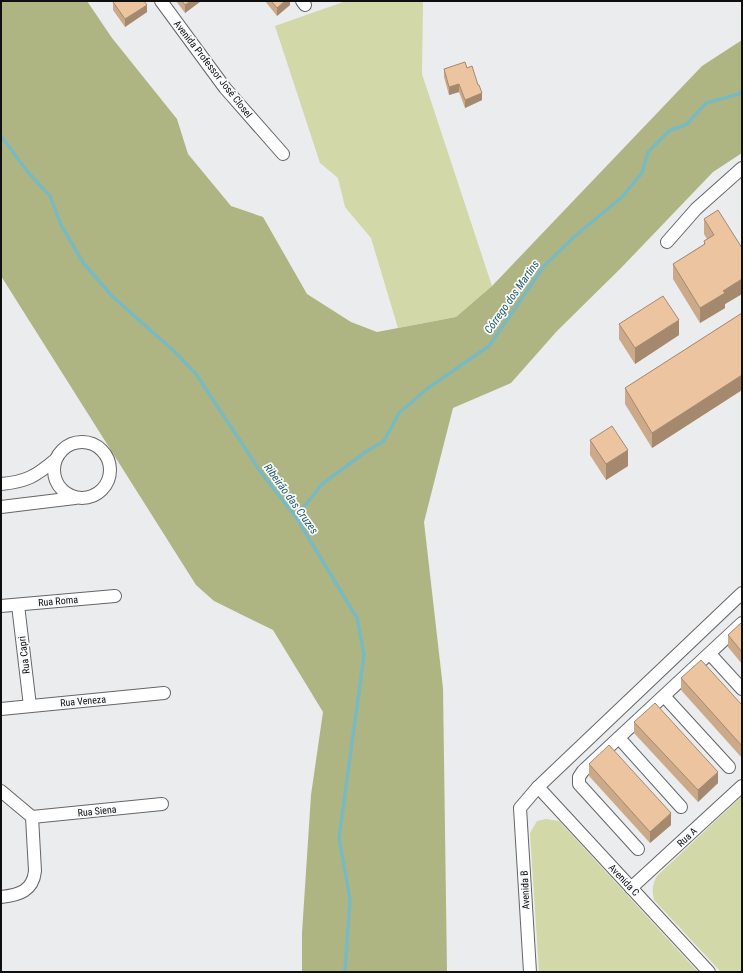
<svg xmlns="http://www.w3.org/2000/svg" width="743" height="973" viewBox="0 0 743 973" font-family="'Roboto Condensed',sans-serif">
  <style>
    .green { fill: #d2d8a7 }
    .forest { fill: #afb483 }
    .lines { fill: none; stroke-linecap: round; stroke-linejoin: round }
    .stream { stroke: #79bac0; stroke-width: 3.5 }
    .minor-casing { stroke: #656668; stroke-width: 14 }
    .minor { stroke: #fff; stroke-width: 12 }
    .wall { fill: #cba989 }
    .shaded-wall { fill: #a5896f }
    .building { fill: #ecc49f; stroke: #a5896f }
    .labels { text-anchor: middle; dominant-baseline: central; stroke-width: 3.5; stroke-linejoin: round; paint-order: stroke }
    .street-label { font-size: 10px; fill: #0f0f10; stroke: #f8fafb }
    .water-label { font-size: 11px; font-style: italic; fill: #255c61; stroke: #f8fafb }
  </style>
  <rect width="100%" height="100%" fill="#ebecee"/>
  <!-- green -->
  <g class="green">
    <polygon points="346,1 423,1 422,74 492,286 456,317 398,328 371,238 345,207 338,178 320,163 275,26"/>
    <path d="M742 796V972H721L654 900C652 890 652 885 657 876Z"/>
    <polygon points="546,819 559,821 698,972 539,972 530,833 537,821"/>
  </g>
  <!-- forest -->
  <polygon class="forest" points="1,1 87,1 112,38 177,119 188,154 231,206 263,217 307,294 351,322 377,332 456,317 492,286 702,66 742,40 742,153 713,172 621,268 557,331 511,383 453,408 424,522 443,688 447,972 302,972 302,933 311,795 323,712 273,630 214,601 196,585 1,276"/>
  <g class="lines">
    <!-- stream -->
    <g class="stream">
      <polyline points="1,136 27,171 50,196 61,225 84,264 112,296 176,353 196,374 260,471 296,517 357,618 364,655 339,838 350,899 345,972"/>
      <polyline points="296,517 322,484 367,451 384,441 399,413 428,388 489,346 544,266 575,236 622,197 642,173 648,152 669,131 687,124 706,103 739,94 742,91"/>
    </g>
    <defs>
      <g id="minor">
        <polyline points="161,1 225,88 283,154"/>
        <polyline points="302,1 305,5"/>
        <polyline points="667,242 696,209 742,168"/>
        <circle cx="82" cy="470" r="28"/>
        <path d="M1 484C26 482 36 476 55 460"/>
        <polyline points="1,507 75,498"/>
        <polyline points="18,605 30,706"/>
        <polyline points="1,606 115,596"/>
        <polyline points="710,654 742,689"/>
        <polyline points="664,696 729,767"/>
        <polyline points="1,709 164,693"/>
        <polyline points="619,738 681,807"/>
        <polyline points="538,787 709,972"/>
        <path d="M1 791 32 817 35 871C33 891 19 895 1 897"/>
        <polyline points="32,817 162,804"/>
        <polyline points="638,849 579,784 579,777 583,771 742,623"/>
        <polyline points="631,888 742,786"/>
        <polyline points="530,972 520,808 538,787 742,593"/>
      </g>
    </defs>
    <!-- minor casing -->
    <use href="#minor" class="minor-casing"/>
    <!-- minor -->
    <use href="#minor" class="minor"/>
  </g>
  <!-- wall -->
  <g class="wall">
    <polygon points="176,1 201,1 185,13"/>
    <polygon points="265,1 290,1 290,5 277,16"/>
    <polygon points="113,2 147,12 125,27 113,10"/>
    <polygon points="467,68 482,100 465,108 459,92 449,95 444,77 444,69"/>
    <polygon points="704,219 742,248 742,294 725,304 725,308 700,323 673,279 673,264 704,244 704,241 707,239 704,234"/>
    <polygon points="742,313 742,390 652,448 625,404 625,388"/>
    <polygon points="619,324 679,335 635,364 619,339"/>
    <polygon points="590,440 628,466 606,480 590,455"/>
    <polygon points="742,622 742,664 728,647 728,635"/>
    <polygon points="681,678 742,705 742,758 681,690"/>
    <polygon points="634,722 718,783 698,802 634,733"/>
    <polygon points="589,764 671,825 650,843 589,776"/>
  </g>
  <!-- shaded-wall -->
  <g class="shaded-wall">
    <polygon points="191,1 201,1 185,13 185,5"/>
    <polygon points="285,1 290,1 290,5 277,16 277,8"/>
    <polygon points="147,5 147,12 125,27 125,19"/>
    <polygon points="459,84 459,92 449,95 449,87"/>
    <polygon points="482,93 482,100 465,108 465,100"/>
    <polygon points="742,279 742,294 725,304 725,308 700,323 700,308 723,291"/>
    <polygon points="679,320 679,335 635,364 635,348"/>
    <polygon points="742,375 742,390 652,448 652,433"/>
    <polygon points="628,450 628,466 606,480 606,464"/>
    <polygon points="718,772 718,783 698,802 698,790"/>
    <polygon points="671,813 671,825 650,843 650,832"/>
  </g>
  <!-- building -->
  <g class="building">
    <polygon points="115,1 144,1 147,5 125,19 113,2"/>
    <polygon points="182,1 191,1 185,5"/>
    <polygon points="271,1 285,1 277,8"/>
    <polygon points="465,62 467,68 472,66 478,85 479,85 482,93 465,100 459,84 449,87 444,69"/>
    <polygon points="718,210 742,248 742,279 723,291 725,293 700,308 673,264 705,244 704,241 714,235 704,219"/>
    <polygon points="663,296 679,320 635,348 619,324"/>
    <polygon points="742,313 742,375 652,433 625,388"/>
    <polygon points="612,426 628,450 606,464 590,440"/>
    <polygon points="742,622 742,652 728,635"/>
    <polygon points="701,660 742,705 742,746 681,678"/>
    <polygon points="655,703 718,772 698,790 634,722"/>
    <polygon points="609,745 671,813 650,832 589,764"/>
  </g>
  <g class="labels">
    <!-- street labels -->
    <g class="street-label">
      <text transform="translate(213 69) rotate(52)">Avenida Professor José Closel</text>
      <text transform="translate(58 601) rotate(-5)">Rua Roma</text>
      <text transform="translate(24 655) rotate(-97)">Rua Capri</text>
      <text transform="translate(83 701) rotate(-5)">Rua Veneza</text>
      <text transform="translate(97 811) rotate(-6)">Rua Siena</text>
      <text transform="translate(687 837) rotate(-43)">Rua A</text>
      <text transform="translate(624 880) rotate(47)">Avenida C</text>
      <text transform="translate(525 890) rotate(-93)">Avenida B</text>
    </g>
    <!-- water labels -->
    <g class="water-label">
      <text transform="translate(512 297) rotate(-55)">Córrego dos Martins</text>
      <text transform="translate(291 499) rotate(54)">Ribeirão das Cruzes</text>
    </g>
  </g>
  <!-- border -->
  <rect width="743" height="973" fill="none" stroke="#0f0f10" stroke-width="4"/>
</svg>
